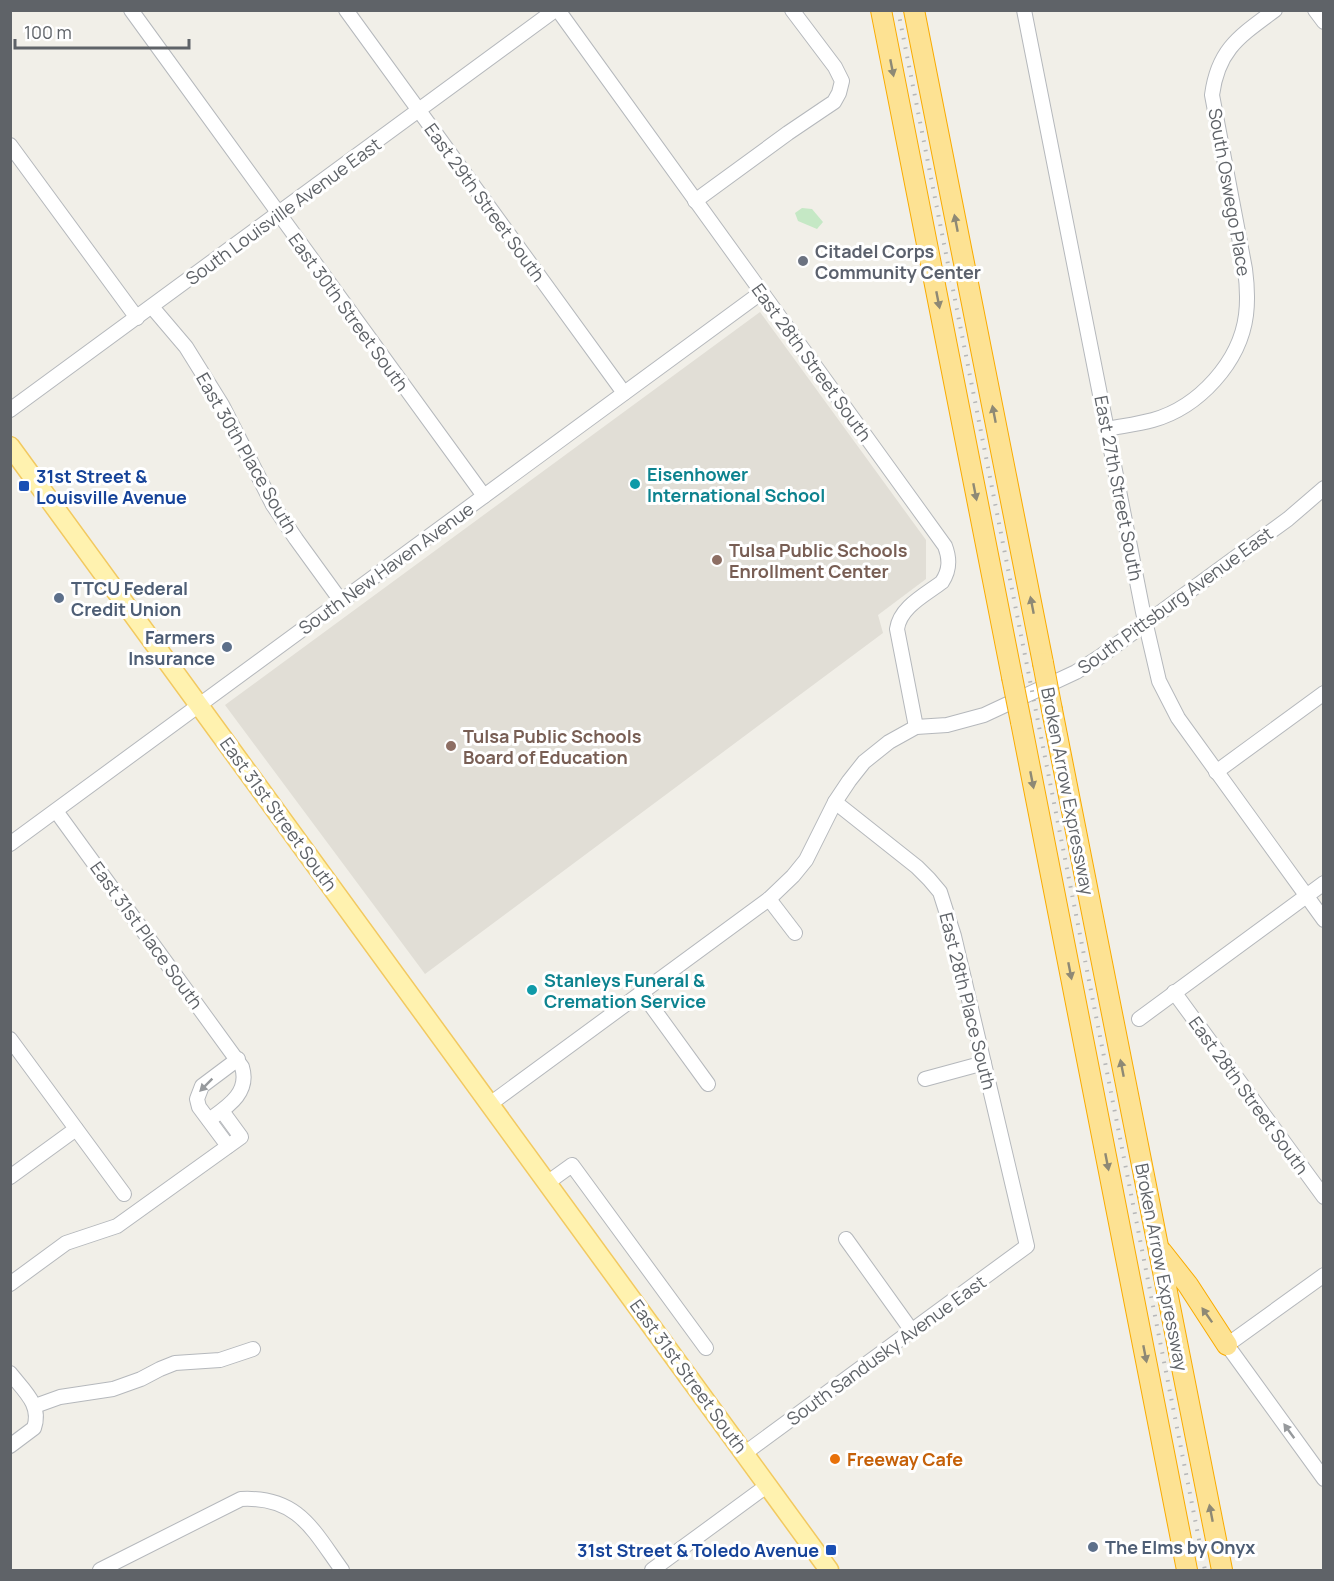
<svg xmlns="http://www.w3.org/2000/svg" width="1334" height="1581" viewBox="0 0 1334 1581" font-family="Manrope,sans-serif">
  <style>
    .education { fill: #e1ded6 }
    .green { fill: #c5e8c5 }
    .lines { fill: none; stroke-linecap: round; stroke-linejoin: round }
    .minor-casing { stroke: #b5b8bc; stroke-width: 16 }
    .major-casing { stroke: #f2c960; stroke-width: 21 }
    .highway-casing { stroke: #f9ab00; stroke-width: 22 }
    .minor { stroke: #fff; stroke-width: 14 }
    .major { stroke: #fff2af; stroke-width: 18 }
    .highway { stroke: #fde293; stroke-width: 20 }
    .rail { stroke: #b6b7b8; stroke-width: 4; stroke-dasharray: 1.5 8; stroke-linecap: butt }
    .highway-bridge-casing { stroke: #f9ab00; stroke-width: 22; stroke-linecap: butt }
    .highway-bridge { stroke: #fde293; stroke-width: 20 }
    .oneway { fill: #8e8975 }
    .oneway2 { fill: #979a9d }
    .worship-dot { fill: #6b7280; stroke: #fff; stroke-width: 2 }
    .culture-dot { fill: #0f9aa8; stroke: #fff; stroke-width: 2 }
    .transit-dot { fill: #1a4fb4; stroke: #fff; stroke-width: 2 }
    .education-dot { fill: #8d6e63; stroke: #fff; stroke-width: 2 }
    .service-dot { fill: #5c6f8a; stroke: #fff; stroke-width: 2 }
    .food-dot { fill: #e8710a; stroke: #fff; stroke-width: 2 }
    .labels { text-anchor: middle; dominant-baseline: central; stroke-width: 6; stroke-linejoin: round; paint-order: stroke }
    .street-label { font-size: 18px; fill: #5f6368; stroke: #fff }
    .worship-label { font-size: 18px; font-weight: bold; fill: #5b616d; stroke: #fff; text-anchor: start }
    .culture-label { font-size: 18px; font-weight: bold; fill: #0d838f; stroke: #fff; text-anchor: start }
    .transit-label { font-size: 18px; font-weight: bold; fill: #164399; stroke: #fff; text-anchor: start }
    .education-label { font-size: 18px; font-weight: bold; fill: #785e54; stroke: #fff; text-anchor: start }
    .service-label { font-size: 18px; font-weight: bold; fill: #4e5e75; stroke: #fff; text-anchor: start }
    .food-label { font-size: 18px; font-weight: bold; fill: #c56008; stroke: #fff; text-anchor: start }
  </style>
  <rect width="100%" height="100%" fill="#f1efe8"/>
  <!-- education -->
  <polygon class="education" points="760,312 926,540 926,579 878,615 883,633 425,974 225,705"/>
  <!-- green -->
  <polygon class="green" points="802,208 812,209 823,222 817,229 798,221 795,213"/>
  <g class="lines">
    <defs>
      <g id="minor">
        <polyline points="131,10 484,496"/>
        <polyline points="346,10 624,393"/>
        <path d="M558 10 945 546C950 559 950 570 942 582 925 595 900 607 897 629L916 727"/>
        <polyline points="1024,10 1143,612 1159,681 1178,718 1324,920"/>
        <polyline points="1315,10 1324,22"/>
        <polyline points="10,145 137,318"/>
        <polyline points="695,201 788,133 825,108 834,102 839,93 842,81 835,67 792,10"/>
        <polyline points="152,307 186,347 222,405 273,505 296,539 341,601"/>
        <polyline points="10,410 555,10"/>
        <path d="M1108 429C1123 426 1138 424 1153 420 1199 407 1240 362 1246 315 1248 299 1247 284 1245 269L1212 95C1218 49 1240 36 1275 10"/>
        <polyline points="1216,772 1324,693"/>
        <path d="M56 811 242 1067C250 1093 227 1107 209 1120"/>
        <polyline points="10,844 762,292"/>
        <polyline points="769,899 795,933"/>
        <polyline points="1174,992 1324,1197"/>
        <polyline points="642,993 708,1084"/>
        <polyline points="1139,1019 1324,883"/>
        <polyline points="10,1039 124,1194"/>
        <polyline points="925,1079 984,1063"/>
        <polyline points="490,1104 769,899 793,876 806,860 835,802 849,781 864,762 889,742 916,727 947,725 984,715 1076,672 1101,656 1288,519 1324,488"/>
        <polyline points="228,1146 199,1107 197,1099 202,1086 238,1059"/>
        <polyline points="10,1177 76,1129"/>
        <polyline points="547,1183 572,1165 706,1348"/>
        <polyline points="846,1239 912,1331"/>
        <polyline points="1324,1275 1227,1345 1324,1479"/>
        <polyline points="10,1284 66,1243 117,1226 241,1137 222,1111"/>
        <path d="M10 1373C24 1391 42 1405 34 1428L10 1446"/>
        <polyline points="35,1406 60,1397 113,1389 141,1379 160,1369 175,1363 220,1360 253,1349"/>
        <polyline points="745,1453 1027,1246 954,936 940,892 929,879 917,867 835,802"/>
        <path d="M100 1570 241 1499C298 1496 313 1530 342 1570"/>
        <polyline points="652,1570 768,1485"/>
      </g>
      <polyline id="major" points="10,446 829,1570"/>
      <g id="highway">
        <polyline points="881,10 1012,677"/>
        <polyline points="914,10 1043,663"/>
        <polyline points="1052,710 1222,1570"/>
        <polyline points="1021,722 1187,1570"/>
        <polyline points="1162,1252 1188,1285 1227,1345"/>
      </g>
    </defs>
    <!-- minor casing -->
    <use href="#minor" class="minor-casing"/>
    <!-- major casing -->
    <use href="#major" class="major-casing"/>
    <!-- highway casing -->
    <use href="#highway" class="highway-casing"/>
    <!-- minor -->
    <use href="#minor" class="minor"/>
    <!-- major -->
    <use href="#major" class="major"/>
    <!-- highway -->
    <use href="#highway" class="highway"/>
    <!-- rail -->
    <polyline class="rail" points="898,10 1205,1570"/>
    <defs>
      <g id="highway-bridge">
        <polyline points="1043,663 1052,710"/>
        <polyline points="1012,677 1021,722"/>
      </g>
    </defs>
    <!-- highway-bridge casing -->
    <use href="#highway-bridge" class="highway-bridge-casing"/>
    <!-- highway-bridge -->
    <use href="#highway-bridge" class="highway-bridge"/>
  </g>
  <!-- one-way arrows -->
  <defs><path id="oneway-solid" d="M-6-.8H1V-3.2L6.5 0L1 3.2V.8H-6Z" transform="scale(1.5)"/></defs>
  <g class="oneway">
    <use href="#oneway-solid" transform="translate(892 68) rotate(79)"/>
    <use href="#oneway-solid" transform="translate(956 223) rotate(-101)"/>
    <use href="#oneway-solid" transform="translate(938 300) rotate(79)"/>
    <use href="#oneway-solid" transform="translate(994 414) rotate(-101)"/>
    <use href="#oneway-solid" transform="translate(975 492) rotate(79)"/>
    <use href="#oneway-solid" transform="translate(1032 605) rotate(-101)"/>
    <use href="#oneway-solid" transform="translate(1032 780) rotate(79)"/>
    <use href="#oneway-solid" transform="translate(1070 971) rotate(79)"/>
    <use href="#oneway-solid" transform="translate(1122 1068) rotate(-101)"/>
    <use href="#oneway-solid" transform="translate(1107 1162) rotate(79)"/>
    <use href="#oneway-solid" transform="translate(1207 1315) rotate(-125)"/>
    <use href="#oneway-solid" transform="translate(1145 1354) rotate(79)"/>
    <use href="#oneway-solid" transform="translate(1211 1513) rotate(-101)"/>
  </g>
  <g class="oneway2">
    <use href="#oneway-solid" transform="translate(206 1085) rotate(135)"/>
    <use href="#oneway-solid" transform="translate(1289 1431) rotate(-126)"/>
  </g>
  <!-- markers -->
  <circle class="worship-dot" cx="803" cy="261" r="6"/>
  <g class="culture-dot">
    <circle cx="635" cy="484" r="6"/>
    <circle cx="532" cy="990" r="6"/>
  </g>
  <g class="transit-dot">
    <rect x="18" y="480" width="12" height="12" rx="3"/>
    <rect x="825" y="1544" width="12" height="12" rx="3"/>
  </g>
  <g class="education-dot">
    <circle cx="717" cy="560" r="6"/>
    <circle cx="451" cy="746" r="6"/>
  </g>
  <g class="service-dot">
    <circle cx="59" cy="598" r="6"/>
    <circle cx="227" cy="647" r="6"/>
    <circle cx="1093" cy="1547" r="6"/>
  </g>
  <circle class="food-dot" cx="835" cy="1459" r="6"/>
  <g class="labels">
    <!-- street labels -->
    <g class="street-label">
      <text transform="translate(1230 192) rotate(80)">South Oswego Place</text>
      <text transform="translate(485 202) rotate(54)">East 29th Street South</text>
      <text transform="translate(283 211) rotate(-36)">South Louisville Avenue East</text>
      <text transform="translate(349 312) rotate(54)">East 30th Street South</text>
      <text transform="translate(812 362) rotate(54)">East 28th Street South</text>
      <text transform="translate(247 453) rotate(60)">East 30th Place South</text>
      <text transform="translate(1119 488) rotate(79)">East 27th Street South</text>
      <text transform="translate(386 568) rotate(-36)">South New Haven Avenue</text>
      <text transform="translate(1175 600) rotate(-36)">South Pittsburg Avenue East</text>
      <text transform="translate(1068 791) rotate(79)">Broken Arrow Expressway</text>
      <text transform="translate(279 814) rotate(54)">East 31st Street South</text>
      <text transform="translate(147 935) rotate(54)">East 31st Place South</text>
      <text transform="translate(968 1001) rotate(76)">East 28th Place South</text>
      <text transform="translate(1249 1095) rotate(54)">East 28th Street South</text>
      <text transform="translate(1162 1267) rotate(79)">Broken Arrow Expressway</text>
      <text transform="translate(886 1350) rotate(-36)">South Sandusky Avenue East</text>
      <text transform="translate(689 1376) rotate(54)">East 31st Street South</text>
    </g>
    <!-- worship labels -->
    <g class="worship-label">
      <text x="815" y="251">Citadel Corps<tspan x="815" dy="21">Community Center</tspan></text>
    </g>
    <!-- culture labels -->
    <g class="culture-label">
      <text x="647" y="474">Eisenhower<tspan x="647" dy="21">International School</tspan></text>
      <text x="544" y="980">Stanleys Funeral &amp;<tspan x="544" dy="21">Cremation Service</tspan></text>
    </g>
    <!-- transit labels -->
    <g class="transit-label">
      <text x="36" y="476">31st Street &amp;<tspan x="36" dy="21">Louisville Avenue</tspan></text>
      <text x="819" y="1550" text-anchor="end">31st Street &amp; Toledo Avenue</text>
    </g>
    <!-- education labels -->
    <g class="education-label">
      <text x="729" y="550">Tulsa Public Schools<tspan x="729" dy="21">Enrollment Center</tspan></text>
      <text x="463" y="736">Tulsa Public Schools<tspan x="463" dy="21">Board of Education</tspan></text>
    </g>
    <!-- service labels -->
    <g class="service-label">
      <text x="71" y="588">TTCU Federal<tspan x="71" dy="21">Credit Union</tspan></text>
      <text x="215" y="637" text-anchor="end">Farmers<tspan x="215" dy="21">Insurance</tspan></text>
      <text x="1105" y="1547">The Elms by Onyx</text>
    </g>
    <!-- food labels -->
    <g class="food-label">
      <text x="847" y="1459">Freeway Cafe</text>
    </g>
  </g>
  <!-- border -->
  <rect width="1334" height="1581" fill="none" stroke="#5f6368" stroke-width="24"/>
  <!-- scale -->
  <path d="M15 39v9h174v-9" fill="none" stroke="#5f6368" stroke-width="3"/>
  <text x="24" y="39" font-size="18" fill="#5f6368" stroke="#ffffff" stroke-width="4.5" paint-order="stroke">100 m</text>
</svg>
